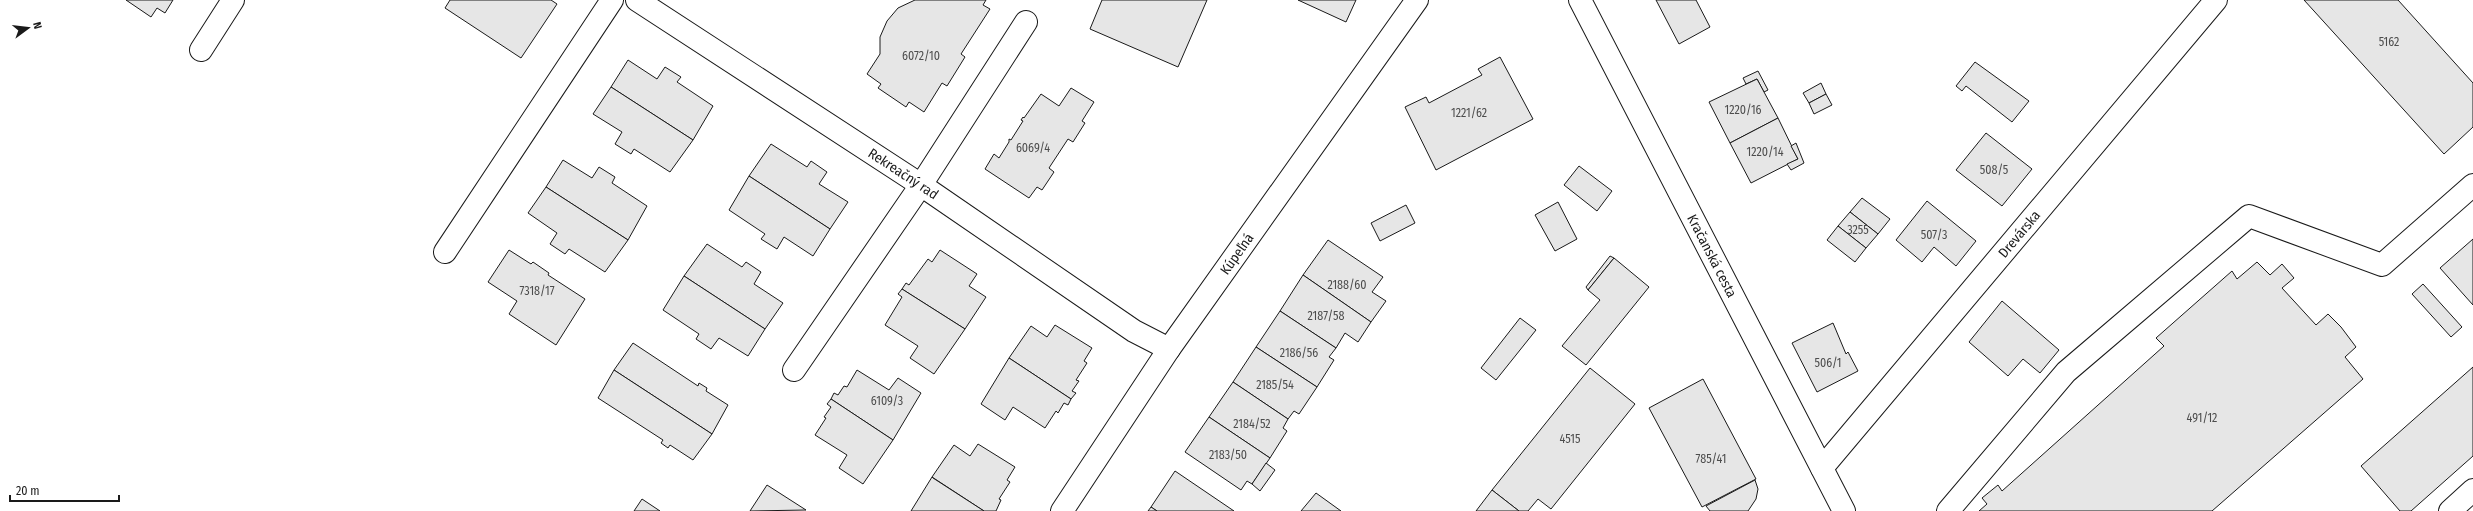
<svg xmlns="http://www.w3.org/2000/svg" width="2473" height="511" viewBox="0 0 2473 511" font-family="'Fira Sans Condensed',sans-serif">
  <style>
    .building { fill: #e6e6e6; stroke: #1a1a1a }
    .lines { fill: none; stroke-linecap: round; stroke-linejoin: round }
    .minor-casing { stroke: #1a1a1a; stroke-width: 24 }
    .minor { stroke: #fff; stroke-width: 22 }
    .labels { text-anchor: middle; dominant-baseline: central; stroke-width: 3; stroke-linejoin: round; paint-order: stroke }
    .number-label { font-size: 12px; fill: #4d4d4d }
    .street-label { font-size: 14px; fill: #1a1a1a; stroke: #fff }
  </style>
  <rect width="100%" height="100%" fill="#fff"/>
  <!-- building -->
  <g class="building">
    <polygon points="126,0 173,0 165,13 157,8 151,17"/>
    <polygon points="450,0 551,0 557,4 521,58 445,8"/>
    <polygon points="915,0 986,0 983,5 990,9 961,54 965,57 947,86 942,83 924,112 909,102 906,107 878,88 881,84 867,74 880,54 880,37 887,21 898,8"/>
    <polygon points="1102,0 1207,0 1178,67 1090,29"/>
    <polygon points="1298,0 1356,0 1346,22"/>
    <polygon points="1656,0 1696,0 1710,27 1679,44"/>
    <polygon points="2304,0 2398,0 2473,83 2473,127 2444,154"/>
    <polygon points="1500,57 1533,119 1436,170 1405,107 1426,97 1429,103 1482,75 1478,69"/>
    <polygon points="628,60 657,79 665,67 681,77 677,82 713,106 693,140 611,87"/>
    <polygon points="1975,62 2029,101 2012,122 1966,86 1962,91 1956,86"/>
    <polygon points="1758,71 1768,90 1764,92 1757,79 1746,84 1743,78"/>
    <polygon points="1757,79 1778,118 1730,143 1709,102"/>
    <polygon points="1821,83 1826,94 1809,103 1803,93"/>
    <polygon points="611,87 693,140 670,172 634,149 631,154 615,144 622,132 593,114"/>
    <polygon points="1071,88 1094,102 1082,121 1085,123 1073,142 1068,139 1049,168 1054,172 1042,190 1037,187 1029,198 985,169 994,154 999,158 1009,142 1009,139 1011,140 1023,121 1021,120 1023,117 1024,118 1041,94 1059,106"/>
    <polygon points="1826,94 1832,105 1814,114 1809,103"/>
    <polygon points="1778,118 1798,159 1751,183 1730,143"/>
    <polygon points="1986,133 2032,169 2002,206 1956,170"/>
    <polygon points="1796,143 1804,163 1791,170 1787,164 1798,159 1791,146"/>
    <polygon points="771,144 807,167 811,161 827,172 819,184 848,202 830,229 749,176"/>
    <polygon points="563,160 592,178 599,167 615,177 612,183 647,206 628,240 546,187"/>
    <polygon points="1579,166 1612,191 1597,211 1564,185"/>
    <polygon points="749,176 830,229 813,256 784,237 777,249 761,239 765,234 729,210"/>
    <polygon points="546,187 628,240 605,272 569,249 565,254 550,244 557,233 528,213"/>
    <polygon points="1862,198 1890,219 1878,234 1850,212"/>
    <polygon points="1927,201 1976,241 1956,266 1934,247 1922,262 1896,240"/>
    <polygon points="1558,202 1577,239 1555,251 1535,215"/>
    <polygon points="1406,205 1415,223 1380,241 1371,223"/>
    <polygon points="1850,212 1878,234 1866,248 1838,226"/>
    <polygon points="1838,226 1866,248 1855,262 1827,240"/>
    <polygon points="2473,239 2473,305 2440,268"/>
    <polygon points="1328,240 1383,277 1372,292 1386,301 1371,322 1303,275"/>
    <polygon points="707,244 742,267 746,262 761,272 754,284 783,303 765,329 684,276"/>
    <polygon points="509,250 531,264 533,262 549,273 548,275 585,299 556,345 509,314 517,301 488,282"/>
    <polygon points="940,250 977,274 969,286 986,297 965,329 902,289 906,283 909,285 928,259 932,262"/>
    <polygon points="1610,256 1614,258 1588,290 1586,287"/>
    <polygon points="1614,258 1649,287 1586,365 1562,346 1600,300 1588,290"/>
    <polygon points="2257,262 2270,275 2282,264 2294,278 2282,288 2316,325 2328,314 2341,327 2356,347 2345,357 2363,379 2212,511 1979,511 1987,504 1982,498 1998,485 2002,491 2164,346 2156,338 2232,271 2237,279"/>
    <polygon points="1303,275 1371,322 1358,342 1345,333 1336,348 1280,311"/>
    <polygon points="684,276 765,329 748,356 719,338 711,349 696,339 699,334 663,310"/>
    <polygon points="2423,284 2462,327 2451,337 2412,294"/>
    <polygon points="902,289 965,329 934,374 910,358 918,346 885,325 902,297 898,294"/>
    <polygon points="2002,301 2059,350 2040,373 2023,359 2008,376 1969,342"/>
    <polygon points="1280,311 1336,348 1329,357 1334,360 1317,387 1256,347"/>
    <polygon points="1520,318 1536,330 1496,380 1481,368"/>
    <polygon points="1833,323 1846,354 1848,352 1858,371 1817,392 1792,343"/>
    <polygon points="1055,325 1092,348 1084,361 1087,363 1076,380 1079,381 1072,391 1076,393 1071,399 1009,358 1031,326 1047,337"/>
    <polygon points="633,343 698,386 699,383 707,388 706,391 728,405 712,434 614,370"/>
    <polygon points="1256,347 1317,387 1299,414 1294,411 1288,419 1233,382"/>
    <polygon points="1009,358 1071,399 1068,405 1064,403 1058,413 1056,411 1045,428 1013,407 1005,420 981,404"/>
    <polygon points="2473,367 2473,456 2411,511 2400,511 2361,466"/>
    <polygon points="1590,368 1635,404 1551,509 1538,499 1528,511 1519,511 1492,490"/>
    <polygon points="614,370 712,434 693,460 670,445 668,448 661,443 663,440 598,398"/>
    <polygon points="857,370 889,390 898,378 921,393 893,440 831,399 834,393 838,395 844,386 847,387"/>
    <polygon points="1703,379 1756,479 1702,507 1649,408"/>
    <polygon points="1233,382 1288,419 1283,428 1287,431 1270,458 1209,417"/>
    <polygon points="831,399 893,440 863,484 839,468 847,455 815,435 826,418 824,417 831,407 827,404"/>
    <polygon points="1209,417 1270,458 1252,484 1247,481 1241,490 1185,452"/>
    <polygon points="978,444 1015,467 1007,480 1010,482 999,499 1001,500 996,511 984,511 932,477 954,445 970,456"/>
    <polygon points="1266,463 1275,470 1260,491 1252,484"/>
    <polygon points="1175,471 1234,511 1157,511 1151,507"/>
    <polygon points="932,477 933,478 984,511 911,511"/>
    <polygon points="1755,480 1758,489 1756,499 1748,511 1710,511 1706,506"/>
    <polygon points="767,485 806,510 750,511"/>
    <polygon points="1492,490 1519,511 1476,511"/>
    <polygon points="1316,493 1341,511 1301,511"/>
    <polygon points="642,499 660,511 634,511"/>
    <polygon points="1151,507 1157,511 1148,511"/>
  </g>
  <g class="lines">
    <defs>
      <g id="minor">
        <path id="s1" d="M637 0 921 185 1134 331 1169 349"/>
        <path id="s2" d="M1580 0 1844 511"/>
        <polyline points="201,50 233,0"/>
        <polyline points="445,252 612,0"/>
        <polyline points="794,370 921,185 1026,22"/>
        <path id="s3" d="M1822 468 2216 0"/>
        <path id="s4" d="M1062 511 1169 349 1417 0"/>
        <polyline points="1948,511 2066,372 2249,216 2382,265 2473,185"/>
        <polyline points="2450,511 2473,490"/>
      </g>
    </defs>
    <!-- minor casing -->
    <use href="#minor" class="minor-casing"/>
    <!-- minor -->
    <use href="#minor" class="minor"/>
  </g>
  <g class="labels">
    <!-- number labels -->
    <g class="number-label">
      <text x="2389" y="42">5162</text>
      <text x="921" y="56">6072/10</text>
      <text x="1743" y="110">1220/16</text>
      <text x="1469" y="113">1221/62</text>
      <text x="1033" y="148">6069/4</text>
      <text x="1765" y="152">1220/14</text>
      <text x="1994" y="170">508/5</text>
      <text x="1858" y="230">3255</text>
      <text x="1934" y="235">507/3</text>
      <text x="1347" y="285">2188/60</text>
      <text x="537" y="291">7318/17</text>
      <text x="1326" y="316">2187/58</text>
      <text x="1299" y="353">2186/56</text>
      <text x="1828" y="363">506/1</text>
      <text x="1275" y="385">2185/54</text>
      <text x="887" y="401">6109/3</text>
      <text x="2202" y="418">491/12</text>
      <text x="1252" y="424">2184/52</text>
      <text x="1570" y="439">4515</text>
      <text x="1228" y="455">2183/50</text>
      <text x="1711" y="459">785/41</text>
    </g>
    <!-- street labels -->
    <g class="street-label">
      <text stroke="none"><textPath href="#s1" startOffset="318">Rekreačný rad</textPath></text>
      <text stroke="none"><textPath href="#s3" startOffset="306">Drevárska</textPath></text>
      <text stroke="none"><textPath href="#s4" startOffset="311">Kúpeľná</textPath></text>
      <text stroke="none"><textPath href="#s2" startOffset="288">Kračanská cesta</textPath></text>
    </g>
  </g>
  <!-- north arrow -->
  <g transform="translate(28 28) rotate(75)" stroke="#ffffff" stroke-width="3" paint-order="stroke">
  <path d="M0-3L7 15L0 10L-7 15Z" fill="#1a1a1a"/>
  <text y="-6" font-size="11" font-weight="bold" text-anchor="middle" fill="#1a1a1a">N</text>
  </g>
  <!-- scale -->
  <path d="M10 495v6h109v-6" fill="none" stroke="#1a1a1a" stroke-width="2"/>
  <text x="16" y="495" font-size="12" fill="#1a1a1a" stroke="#ffffff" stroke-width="3" paint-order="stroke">20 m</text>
</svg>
